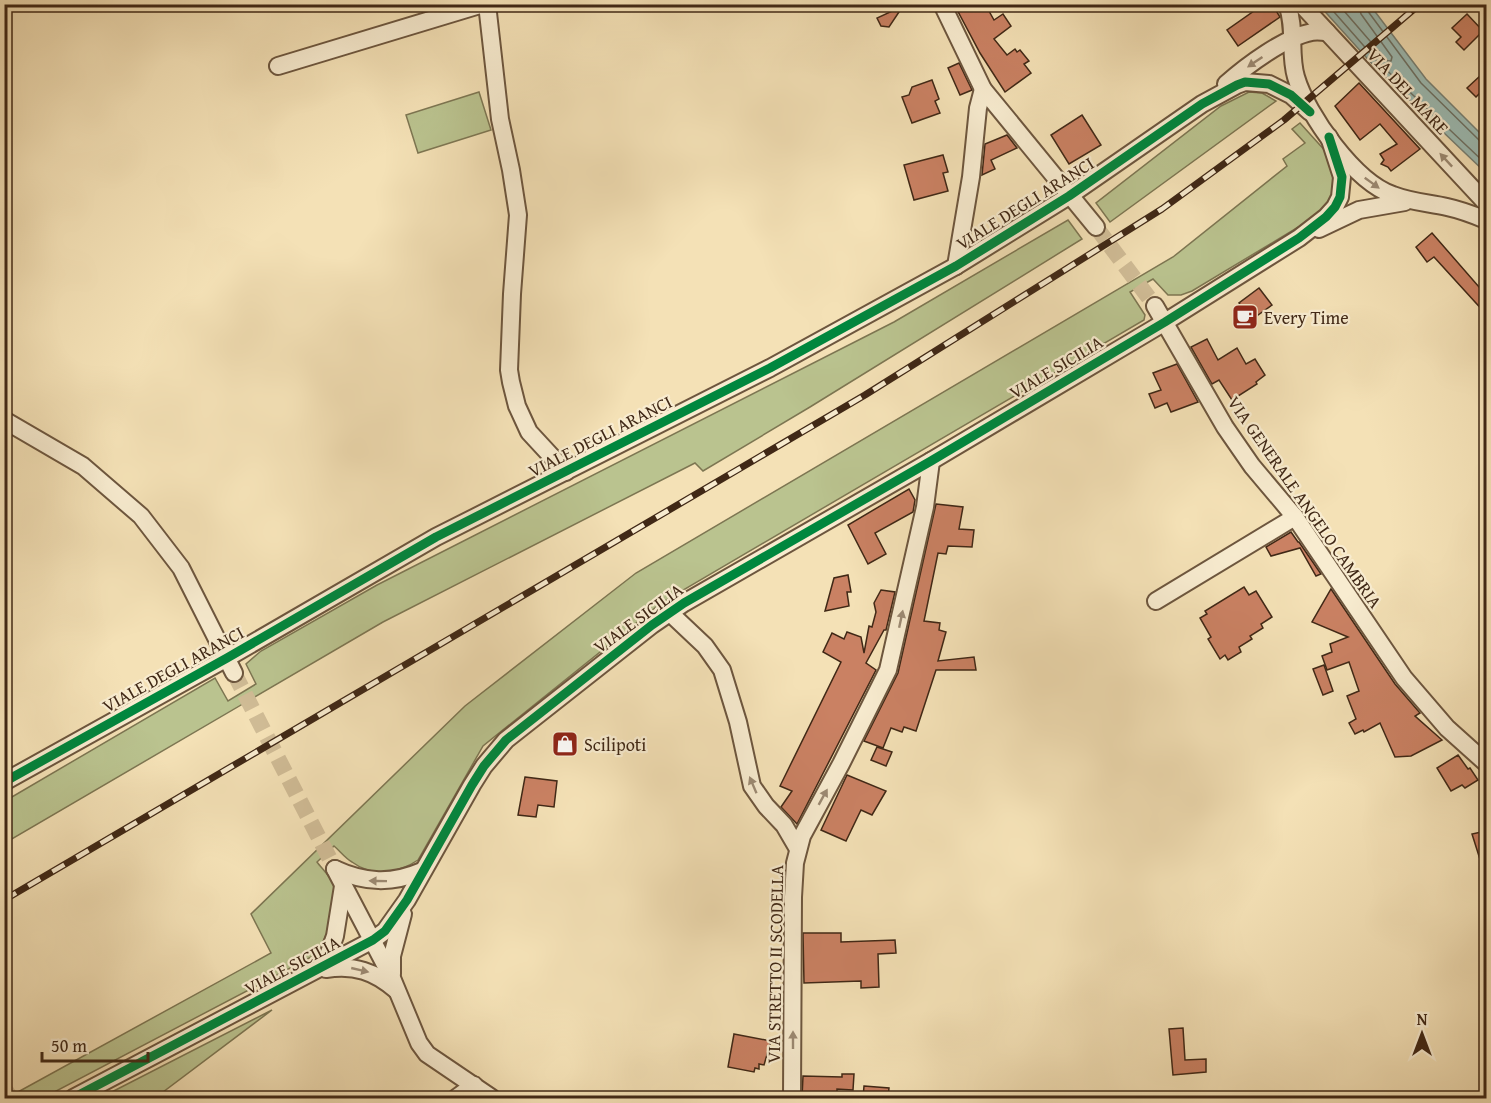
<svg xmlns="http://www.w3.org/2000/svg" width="1491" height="1103" viewBox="0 0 1491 1103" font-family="'Gentium Book Plus',serif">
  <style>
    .green { fill: #bac38f; stroke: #7d7652; stroke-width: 1.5 }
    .water { fill: #9dbcb4; stroke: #788175; stroke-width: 1.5 }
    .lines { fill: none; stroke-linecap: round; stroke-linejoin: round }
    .shore { stroke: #6e7265; stroke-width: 1.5 }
    .building { fill: #ca8163; stroke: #402816; stroke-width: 1.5 }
    .minor-tunnel { stroke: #d0bc96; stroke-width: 16; stroke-dasharray: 16 8; stroke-linecap: butt }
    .minor-casing { stroke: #6d563e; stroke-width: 20 }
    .minor { stroke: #f8ecd0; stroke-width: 16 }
    .rail-casing { stroke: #402816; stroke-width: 7 }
    .rail { stroke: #f8ecd0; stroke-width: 4.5; stroke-dasharray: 14; stroke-linecap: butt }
    .cycleway-casing { stroke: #f8ecd0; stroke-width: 13 }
    .cycleway { stroke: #00873e; stroke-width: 9 }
    .oneway { fill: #9c8a73 }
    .labels { text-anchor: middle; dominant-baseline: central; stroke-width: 4.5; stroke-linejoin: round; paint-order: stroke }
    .street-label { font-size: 18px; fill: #402816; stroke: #f8ecd0 }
    .poi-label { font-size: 18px; fill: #402816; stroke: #f8ecd0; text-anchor: start }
  </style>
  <rect width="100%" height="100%" fill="#f4e1b6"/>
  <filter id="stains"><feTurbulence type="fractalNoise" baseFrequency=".00333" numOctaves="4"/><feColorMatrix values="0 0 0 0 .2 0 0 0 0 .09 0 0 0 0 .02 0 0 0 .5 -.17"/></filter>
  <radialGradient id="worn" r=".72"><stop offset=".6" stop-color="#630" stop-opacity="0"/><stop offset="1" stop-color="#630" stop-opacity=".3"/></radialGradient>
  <!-- green -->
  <g class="green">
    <polygon points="479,92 491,130 418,153 406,115"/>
    <polygon points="1249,92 1262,93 1276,101 1110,222 1096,203 1221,106"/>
    <path d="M1300 123 1328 154 1335 169 1333 196 1320 214 1192 291 1181 295H1168L1153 279 1130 292 1145 315 1144 320 661 603 483 746 418 860C399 873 372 877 352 862 345 858 340 851 334 846L317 862C322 869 332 878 334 886 339 909 327 934 317 954L43 1098H7L271 953 251 914 465 706 636 573 1173 257 1287 166 1283 159 1305 143 1292 129Z"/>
    <polygon points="1068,220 1082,239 810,407 703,471 695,463 383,622 5,843 5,801 215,678 228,701 256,684 246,664 261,651 377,585 894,322"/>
    <polygon points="272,1010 155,1098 100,1098"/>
  </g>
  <!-- water -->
  <polygon class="water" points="1319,5 1370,5 1426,79 1486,139 1486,173 1374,66"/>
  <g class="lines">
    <!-- shore -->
    <g class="shore">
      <polyline points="1327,4 1378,62 1486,164"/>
      <polyline points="1338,4 1383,56 1388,61 1391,61 1392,57 1361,14 1358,4"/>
      <polyline points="1366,4 1367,10 1421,83 1480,141 1486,143"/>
    </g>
  </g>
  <!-- building -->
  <g class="building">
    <polygon points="954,4 985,4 994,20 1003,14 1011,26 994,39 1007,55 1015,49 1017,52 1020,50 1029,61 1024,64 1031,73 1005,92 980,53"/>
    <polygon points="1264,4 1272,4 1280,17 1238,46 1227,30"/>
    <polygon points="903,6 889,27 881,26 877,18"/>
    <polygon points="1467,14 1483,31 1464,50 1456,42 1461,37 1452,28"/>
    <polygon points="959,63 972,90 960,95 948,68"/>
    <polygon points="1481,75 1486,81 1486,87 1476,97 1467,88"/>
    <polygon points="932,80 939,99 935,101 940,113 912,123 902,97 909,95 912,87"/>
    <polygon points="1359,83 1420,149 1391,171 1388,167 1381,164 1384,160 1380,154 1397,144 1380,124 1360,140 1335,106"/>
    <polygon points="1082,115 1101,145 1069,164 1051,135"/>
    <polygon points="1007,135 1017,148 991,160 995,169 982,175 985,144"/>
    <polygon points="943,155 948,172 943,173 948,191 914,200 904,165"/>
    <polygon points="1432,233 1486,295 1486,314 1434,257 1427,262 1416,247"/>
    <polygon points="1259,288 1272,305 1251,320 1239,303"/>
    <polygon points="1207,339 1218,360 1237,348 1246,364 1255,359 1265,375 1256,382 1257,384 1232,400 1219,380 1212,384 1191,347"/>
    <polygon points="1177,364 1198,402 1171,412 1167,403 1155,408 1149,394 1161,390 1153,373"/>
    <polygon points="909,489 915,500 913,512 875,533 886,554 868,564 848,525"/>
    <polygon points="936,504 963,507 959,529 974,530 972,547 948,546 946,554 938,553 924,621 940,623 939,630 946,632 938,661 974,657 976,670 936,670 916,731 904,727 902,732 891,728 883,748 864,741 898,673"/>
    <polygon points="1291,532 1298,542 1299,542 1321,574 1316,576 1300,548 1271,556 1266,547"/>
    <polygon points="848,575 851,592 847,592 849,606 825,611 834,578"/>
    <polygon points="1244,587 1249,595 1256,591 1272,617 1261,624 1263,628 1250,636 1252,639 1239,647 1241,652 1228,660 1225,655 1220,659 1208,639 1211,637 1200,618 1207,614 1205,611"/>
    <polygon points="1331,589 1395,684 1420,713 1415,716 1442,740 1411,756 1395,757 1380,723 1364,732 1363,730 1355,734 1349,723 1356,719 1347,696 1359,691 1349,662 1327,670 1322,656 1332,652 1330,644 1348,637 1312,622"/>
    <polygon points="881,590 895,592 886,630 884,630 866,663 876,670 797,824 781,807 792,791 780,786 841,662 823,652 832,633 844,639 847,632 861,637 864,653 869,626 872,627 876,612 874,603"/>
    <polygon points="1324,665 1333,691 1323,695 1313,669"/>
    <polygon points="877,747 892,752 886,766 871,760"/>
    <polygon points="1458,755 1468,769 1470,768 1478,780 1465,788 1462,785 1451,791 1437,768"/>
    <polygon points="847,775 886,791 872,815 861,810 846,841 821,830"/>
    <polygon points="525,777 557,781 554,807 538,805 536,817 518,815"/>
    <polygon points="1486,831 1486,871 1484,872 1472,834"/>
    <polygon points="803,933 841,933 841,942 895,940 896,953 878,954 879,987 861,988 861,981 804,983"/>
    <polygon points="1183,1028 1185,1060 1206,1059 1206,1072 1173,1075 1169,1029"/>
    <polygon points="734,1034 771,1041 764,1065 759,1064 759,1069 755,1068 754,1072 728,1067"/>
    <polygon points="842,1074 854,1074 853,1090 837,1089 837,1095 834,1095 834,1098 802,1098 803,1076 842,1077"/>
    <polygon points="864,1086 889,1088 888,1098 863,1098"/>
  </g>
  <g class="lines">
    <!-- minor-tunnel -->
    <g class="minor-tunnel">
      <polyline points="1096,227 1155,306"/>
      <polyline points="234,673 335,869"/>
      <polyline points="4,1088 11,1098"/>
    </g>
    <defs>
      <g id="minor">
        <polyline points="487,4 500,119 511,170 518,215 512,294 509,370 511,382 517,406 529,432 566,472"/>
        <polyline points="942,4 983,89 1096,227"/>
        <path d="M1287 4C1296 28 1289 54 1296 77 1307 115 1355 182 1393 195 1411 202 1429 203 1447 207 1461 210 1474 215 1486 220"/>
        <polyline points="1301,4 1486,203"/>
        <polyline points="278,66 483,4"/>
        <path d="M1226 84C1246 66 1285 37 1312 32 1317 31 1322 32 1327 32"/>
        <polyline points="1319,229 1359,210 1405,202"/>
        <polyline points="956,266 971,177 978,108 983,89"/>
        <polyline points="1155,306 1225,427 1252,466 1295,517 1404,678 1447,728 1486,763"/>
        <polyline points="4,420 83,466 141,516 181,568 234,673"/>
        <polyline points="1156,601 1295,517"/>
        <polyline points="669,612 705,646 722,670 738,722 752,786 766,806 784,825 798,849"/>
        <polyline points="4,782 227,658 436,537 770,368 956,266 1069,196 1202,104 1237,85 1245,82 1269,84 1291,95 1310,112"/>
        <polyline points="335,869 392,978 419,1043 427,1054 492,1098"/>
        <path d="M335 869C365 883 392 884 422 871"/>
        <polyline points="324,967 335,936 343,886"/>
        <path d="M326 969C355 965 374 971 396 990"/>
        <polyline points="392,974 392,956 403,914"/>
        <polyline points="73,1098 373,940 385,931 407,900 472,785 484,766 506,740 652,625 684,603 931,461 1165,322 1299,238 1326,217 1335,207 1340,197 1342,177 1329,137"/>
        <polyline points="456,1098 474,1085"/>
        <polyline points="792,1098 793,897 795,863 802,836 841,764 888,670 925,507 931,461"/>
      </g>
    </defs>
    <!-- minor casing -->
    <use href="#minor" class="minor-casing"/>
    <!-- minor -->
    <use href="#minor" class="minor"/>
    <defs>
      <polyline id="rail" points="4,900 865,395 1162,209 1284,120 1420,4"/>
    </defs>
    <!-- rail casing -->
    <use href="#rail" class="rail-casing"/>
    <!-- rail -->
    <use href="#rail" class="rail"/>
    <defs>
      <g id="cycleway">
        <polyline points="4,782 227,658 436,537 770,368 956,266 1069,196 1202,104 1237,85 1245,82 1269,84 1291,95 1310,112"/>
        <polyline points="73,1098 373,940 385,931 407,900 472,785 484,766 506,740 652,625 684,603 931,461 1165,322 1299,238 1326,217 1335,207 1340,197 1342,177 1329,137"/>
      </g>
    </defs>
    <!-- cycleway casing -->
    <use href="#cycleway" class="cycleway-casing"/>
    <!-- cycleway -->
    <use href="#cycleway" class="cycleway"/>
  </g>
  <!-- one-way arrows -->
  <defs><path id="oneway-solid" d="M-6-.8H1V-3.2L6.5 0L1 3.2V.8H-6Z" transform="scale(1.5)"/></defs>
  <g class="oneway">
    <use href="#oneway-solid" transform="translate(1255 62) rotate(146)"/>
    <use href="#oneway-solid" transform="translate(1446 160) rotate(-133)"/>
    <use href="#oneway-solid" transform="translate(1372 183) rotate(36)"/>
    <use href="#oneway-solid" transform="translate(901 619) rotate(-78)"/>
    <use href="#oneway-solid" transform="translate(753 785) rotate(-113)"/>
    <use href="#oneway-solid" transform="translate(823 797) rotate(-61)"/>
    <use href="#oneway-solid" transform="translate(378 881) rotate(-179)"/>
    <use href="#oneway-solid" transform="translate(360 970) rotate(13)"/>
    <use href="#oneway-solid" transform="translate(793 1040) rotate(-90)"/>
  </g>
  <!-- icons -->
  <defs>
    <symbol id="cafe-square" viewBox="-11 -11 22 22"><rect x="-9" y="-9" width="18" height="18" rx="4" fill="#8f2418" stroke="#f8ecd0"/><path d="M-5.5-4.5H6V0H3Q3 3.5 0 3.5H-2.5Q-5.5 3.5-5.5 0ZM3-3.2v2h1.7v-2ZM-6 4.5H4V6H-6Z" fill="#fff"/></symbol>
    <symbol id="shop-square" viewBox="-11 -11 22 22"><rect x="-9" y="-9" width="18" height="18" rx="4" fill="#8f2418" stroke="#f8ecd0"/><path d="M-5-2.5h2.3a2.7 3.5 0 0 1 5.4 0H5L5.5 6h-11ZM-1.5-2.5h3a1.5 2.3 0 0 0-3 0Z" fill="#fff"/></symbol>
  </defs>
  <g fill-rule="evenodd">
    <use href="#cafe-square" x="1230" y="302" width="30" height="30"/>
    <use href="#shop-square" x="550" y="729" width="30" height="30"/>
  </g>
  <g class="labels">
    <!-- street labels -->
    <g class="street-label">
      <text transform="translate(1408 91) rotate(47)">VIA DEL MARE</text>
      <text transform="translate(1025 203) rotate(-32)">VIALE DEGLI ARANCI</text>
      <text transform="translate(1056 367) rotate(-31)">VIALE SICILIA</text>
      <text transform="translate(600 436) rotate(-27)">VIALE DEGLI ARANCI</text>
      <text transform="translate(1305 502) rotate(55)">VIA GENERALE ANGELO CAMBRIA</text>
      <text transform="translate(638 618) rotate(-36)">VIALE SICILIA</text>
      <text transform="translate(173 669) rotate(-29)">VIALE DEGLI ARANCI</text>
      <text transform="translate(775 964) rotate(-89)">VIA STRETTO II SCODELLA</text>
      <text transform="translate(292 965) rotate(-28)">VIALE SICILIA</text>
    </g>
    <!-- poi labels -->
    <g class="poi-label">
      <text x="1264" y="317">Every Time</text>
      <text x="584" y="744">Scilipoti</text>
    </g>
  </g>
  <!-- margin -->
  <rect width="1491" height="1103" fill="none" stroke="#f4e1b6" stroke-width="24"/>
  <rect x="6" y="6" width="1479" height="1091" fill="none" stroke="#402816" stroke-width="3"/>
  <rect x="12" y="12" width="1467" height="1079" fill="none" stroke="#402816" stroke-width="1.5"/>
  <!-- north arrow -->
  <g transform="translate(1422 1034)" stroke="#f8ecd0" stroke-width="4.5" paint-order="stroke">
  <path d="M0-4.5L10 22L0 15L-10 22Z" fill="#402816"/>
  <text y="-9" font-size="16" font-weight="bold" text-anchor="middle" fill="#402816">N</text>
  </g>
  <!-- scale -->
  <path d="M42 1052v9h106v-9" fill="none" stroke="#402816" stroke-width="3"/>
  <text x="51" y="1052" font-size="18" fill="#402816" stroke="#f8ecd0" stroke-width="4.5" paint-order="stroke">50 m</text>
  <rect width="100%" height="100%" filter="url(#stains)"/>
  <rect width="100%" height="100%" fill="url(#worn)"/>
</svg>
